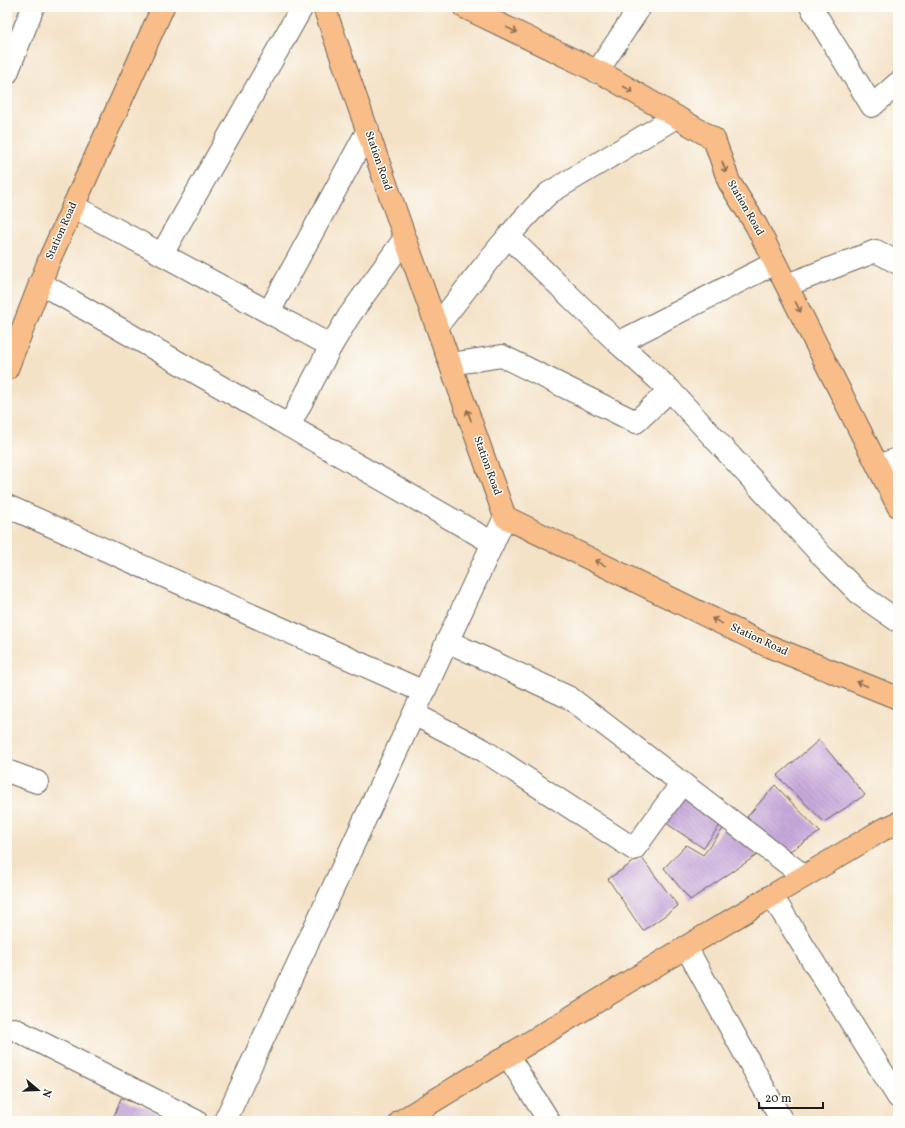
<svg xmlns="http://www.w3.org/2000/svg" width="905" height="1128" viewBox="0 0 905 1128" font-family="Vollkorn,serif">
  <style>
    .building { fill: url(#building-back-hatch) }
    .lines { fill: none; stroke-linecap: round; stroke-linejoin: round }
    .minor-casing { stroke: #686158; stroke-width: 24 }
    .major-casing { stroke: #686158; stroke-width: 24 }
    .minor { stroke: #fff; stroke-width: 22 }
    .major { stroke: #f8bd88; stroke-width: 22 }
    .oneway { stroke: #8a6c52 }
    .labels { text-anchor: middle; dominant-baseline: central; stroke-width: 3; stroke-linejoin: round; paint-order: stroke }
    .street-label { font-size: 11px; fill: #1c1c1c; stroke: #fdfcf7 }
  </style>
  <defs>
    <pattern id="building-back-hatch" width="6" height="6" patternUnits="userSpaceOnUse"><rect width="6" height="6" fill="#c8a8db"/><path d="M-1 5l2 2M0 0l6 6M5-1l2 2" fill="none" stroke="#ab90bb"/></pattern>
  </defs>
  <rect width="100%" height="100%" fill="#fdfcf7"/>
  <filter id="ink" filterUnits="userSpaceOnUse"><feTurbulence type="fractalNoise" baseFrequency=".025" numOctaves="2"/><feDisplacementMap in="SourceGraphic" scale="8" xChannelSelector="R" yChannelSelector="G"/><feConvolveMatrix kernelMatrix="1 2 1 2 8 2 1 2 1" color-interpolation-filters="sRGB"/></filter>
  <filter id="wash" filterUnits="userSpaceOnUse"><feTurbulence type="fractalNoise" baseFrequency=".012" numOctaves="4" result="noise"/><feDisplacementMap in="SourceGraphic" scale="16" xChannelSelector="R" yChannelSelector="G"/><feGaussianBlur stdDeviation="0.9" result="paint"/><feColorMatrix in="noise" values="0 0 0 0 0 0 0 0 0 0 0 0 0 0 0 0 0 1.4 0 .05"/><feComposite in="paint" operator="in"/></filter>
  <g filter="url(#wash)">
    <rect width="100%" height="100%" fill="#f4e2c7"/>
    <g id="blocks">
      <!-- building -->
      <g class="building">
        <polygon points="819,740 865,795 824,822 777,776"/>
        <polygon points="775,785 820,832 785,854 747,817"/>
        <polygon points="687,791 724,820 703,848 663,821"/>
        <polygon points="727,824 763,851 690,900 664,868 686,845 703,855"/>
        <polygon points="641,857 678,906 643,931 608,879"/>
        <polygon points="121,1098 180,1121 112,1121"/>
      </g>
    </g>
  </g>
  <g filter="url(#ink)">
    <use href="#blocks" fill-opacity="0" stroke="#686158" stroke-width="1"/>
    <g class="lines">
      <defs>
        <g id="minor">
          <polyline points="811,7 872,106 898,83"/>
          <polyline points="597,72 640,7"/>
          <polyline points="7,73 33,7"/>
          <polyline points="73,206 331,346 349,316 405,238"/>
          <polyline points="509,237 618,343 670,390 825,559 862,596 898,621"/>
          <polyline points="162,254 302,7"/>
          <polyline points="40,283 493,543"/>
          <polyline points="787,285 876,251 898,263"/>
          <polyline points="269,312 368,130"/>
          <path d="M437 326C473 281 507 233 549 193L676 117"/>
          <polyline points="618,343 775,263"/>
          <polyline points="451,364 502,356 636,422 670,390"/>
          <polyline points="289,426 331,346"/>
          <polyline points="878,466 898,459"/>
          <polyline points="7,506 424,692"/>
          <polyline points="447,641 570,698 804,876"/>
          <polyline points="414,714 483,750 634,849 682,783"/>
          <polyline points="7,771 37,782"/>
          <polyline points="772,896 898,1097"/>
          <polyline points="686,947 782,1121"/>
          <polyline points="14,1029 196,1121"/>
          <polyline points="508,1056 549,1121"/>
          <polyline points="225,1121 505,517"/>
        </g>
        <g id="major">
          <polyline points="324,7 405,238 505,517 766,645 898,698"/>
          <polyline points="464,7 607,76 714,139 729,182 756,225 898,506"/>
          <polyline points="7,369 50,258 163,7"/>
          <polyline points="401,1121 686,947 882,830 898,823"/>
        </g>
      </defs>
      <!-- minor casing -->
      <use href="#minor" class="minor-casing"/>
      <!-- major casing -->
      <use href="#major" class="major-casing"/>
      <!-- minor -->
      <use href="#minor" class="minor"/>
      <!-- major -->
      <use href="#major" class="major"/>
    </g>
    <!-- one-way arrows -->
    <defs><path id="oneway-shaft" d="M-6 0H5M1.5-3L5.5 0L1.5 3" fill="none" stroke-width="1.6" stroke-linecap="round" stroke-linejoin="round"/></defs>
    <g class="oneway">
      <use href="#oneway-shaft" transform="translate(512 30) rotate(26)"/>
      <use href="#oneway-shaft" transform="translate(628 89) rotate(30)"/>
      <use href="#oneway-shaft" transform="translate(724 167) rotate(71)"/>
      <use href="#oneway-shaft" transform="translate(798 307) rotate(63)"/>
      <use href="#oneway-shaft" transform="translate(469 415) rotate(-110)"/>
      <use href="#oneway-shaft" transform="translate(600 563) rotate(-154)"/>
      <use href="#oneway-shaft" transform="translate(717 621) rotate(-154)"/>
      <use href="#oneway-shaft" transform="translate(862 684) rotate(-158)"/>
    </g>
  </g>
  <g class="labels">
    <!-- street labels -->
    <g class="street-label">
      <text transform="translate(378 161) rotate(71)">Station Road</text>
      <text transform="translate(745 208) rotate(60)">Station Road</text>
      <text transform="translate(62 231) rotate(-66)">Station Road</text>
      <text transform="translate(487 466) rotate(70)">Station Road</text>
      <text transform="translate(759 640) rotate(25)">Station Road</text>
    </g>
  </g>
  <!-- margin -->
  <rect width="905" height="1128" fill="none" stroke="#fdfcf7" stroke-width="24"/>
  <!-- north arrow -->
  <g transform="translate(38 1090) rotate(109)" stroke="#fdfcf7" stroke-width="3" paint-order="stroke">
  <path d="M0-3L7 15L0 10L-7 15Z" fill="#1c1c1c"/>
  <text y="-6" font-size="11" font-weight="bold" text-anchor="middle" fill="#1c1c1c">N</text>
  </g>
  <!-- scale -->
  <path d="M759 1102v6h64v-6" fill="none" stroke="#1c1c1c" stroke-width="2"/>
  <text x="765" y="1102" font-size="12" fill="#1c1c1c" stroke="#fdfcf7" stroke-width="3" paint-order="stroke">20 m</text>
</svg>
